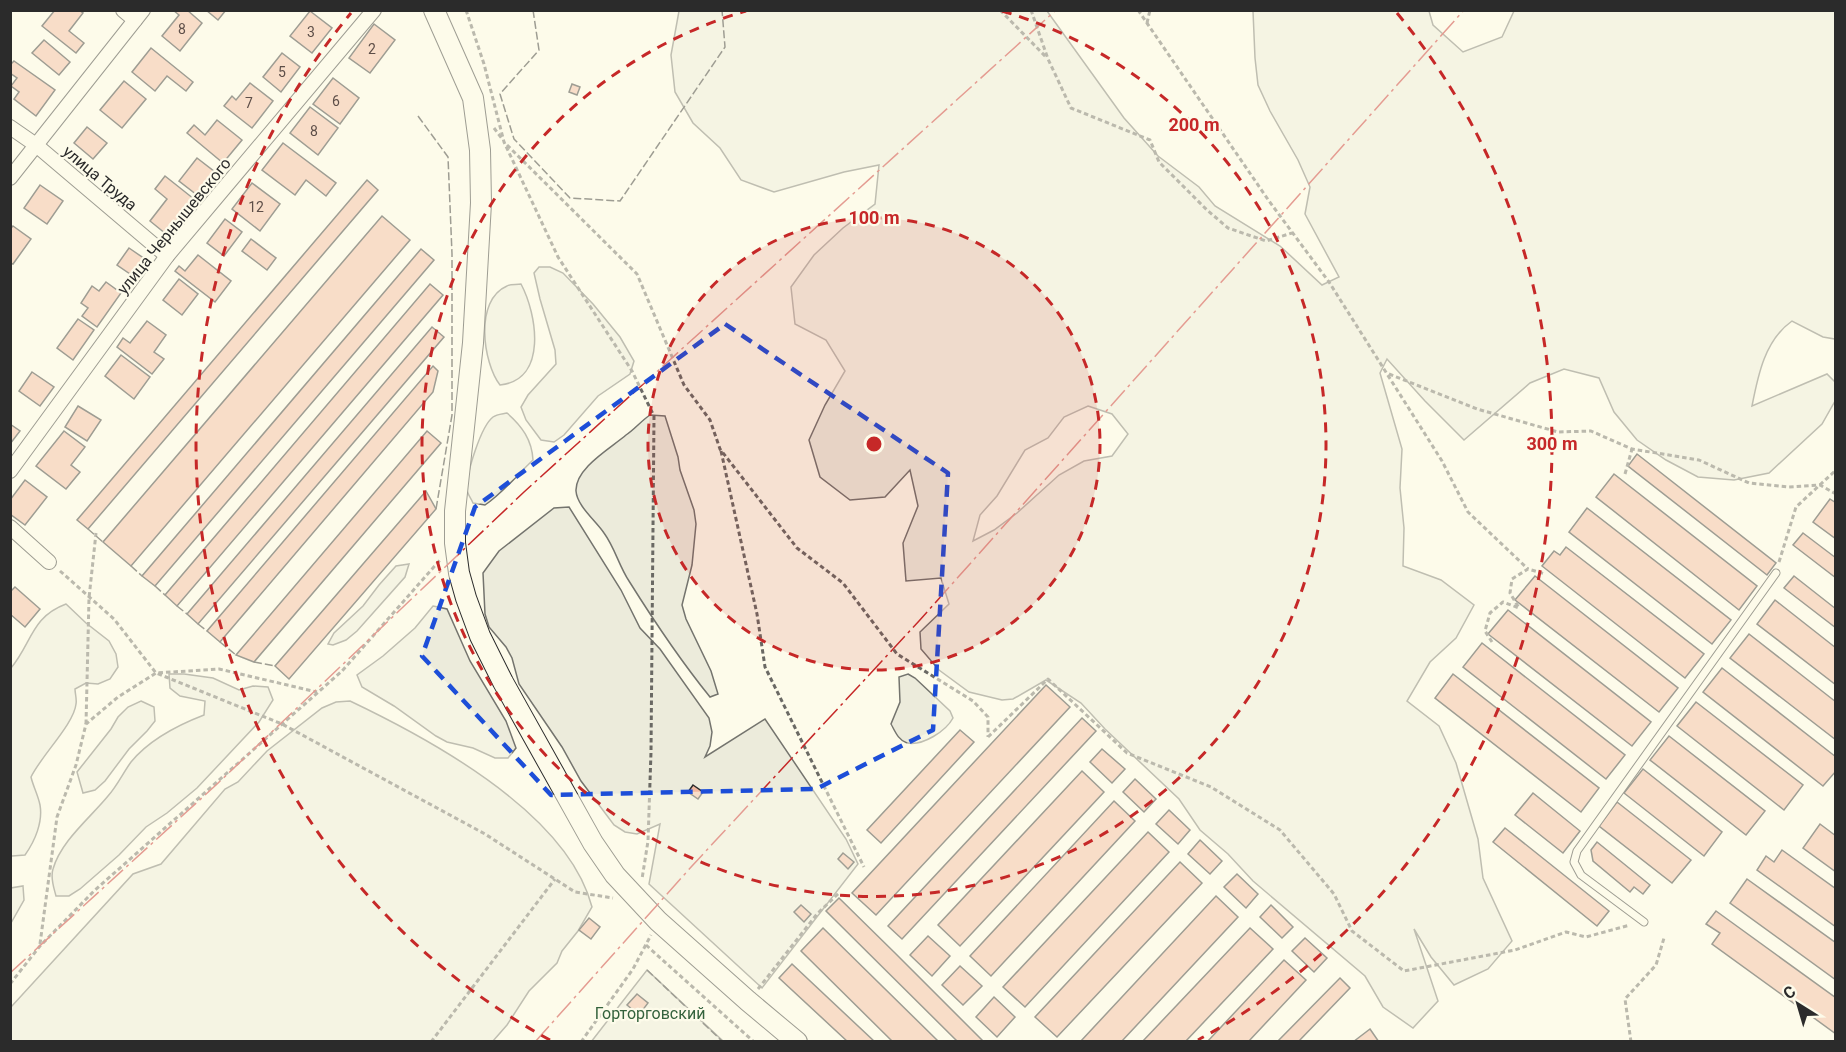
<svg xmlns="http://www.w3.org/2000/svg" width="1846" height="1052" viewBox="0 0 1846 1052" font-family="Roboto,sans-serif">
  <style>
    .green { fill: #ecebdb; stroke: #74746e; stroke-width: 1.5; fill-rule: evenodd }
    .building { fill: #f2b8a0; stroke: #2b2b2b; stroke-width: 1.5 }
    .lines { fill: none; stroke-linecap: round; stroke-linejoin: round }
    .lane-casing { stroke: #2b2b2b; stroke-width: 9 }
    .street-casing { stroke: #2b2b2b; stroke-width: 16 }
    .secondary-casing { stroke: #2b2b2b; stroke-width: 22 }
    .path { stroke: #6a6964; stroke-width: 3; stroke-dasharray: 4.5 3; stroke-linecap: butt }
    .lane { stroke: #fdfbea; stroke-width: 7 }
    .street { stroke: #fdfbea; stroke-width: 14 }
    .secondary { stroke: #fdfbea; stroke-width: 20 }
    .fence { stroke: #2b2b2b; stroke-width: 1.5; stroke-dasharray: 8 3; stroke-linecap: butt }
    .power { stroke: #c62828; stroke-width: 1.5; stroke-dasharray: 21 4.5 3 4.5; stroke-linecap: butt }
    .marked { fill: none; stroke: #1d4ed8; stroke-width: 4.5; stroke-dasharray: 12 8; stroke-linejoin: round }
    .ring { fill: none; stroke: #c62828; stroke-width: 3; stroke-dasharray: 10 8 }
    .labels { text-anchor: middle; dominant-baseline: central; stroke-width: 4.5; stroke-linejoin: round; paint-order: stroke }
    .number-label { font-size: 14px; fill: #5d4e48 }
    .street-label { font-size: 16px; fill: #2b2b2b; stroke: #fdfbea }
    .park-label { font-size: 16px; fill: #34623c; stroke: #fdfbea }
    .centre { fill: #c62828; stroke: #fdfbea; stroke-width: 3 }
    .ring-label { font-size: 18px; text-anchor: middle; font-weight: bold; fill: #c62828; stroke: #fdfbea; stroke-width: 4.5; stroke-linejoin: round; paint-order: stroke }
  </style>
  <rect width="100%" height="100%" fill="#fdfbea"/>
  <!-- green -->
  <g class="green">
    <path d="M679 11H1047L1124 118 1158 156 1199 187 1215 206 1280 246 1322 285 1339 277 1305 214 1310 187 1298 160 1270 111 1258 85 1255 58 1253 11H1429L1433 25 1463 52 1502 37 1514 11H1835V339L1823 337 1792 321C1765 340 1758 375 1752 406L1827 374 1835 382V401L1822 424 1769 473 1734 480 1698 477 1666 460 1637 440 1614 412 1599 378 1564 369 1530 383 1464 440 1425 401 1387 359 1380 373 1402 449 1400 488 1404 528 1403 566 1441 580 1474 605 1456 638 1430 662 1407 701 1439 726 1456 763 1478 839 1483 878 1512 941 1488 969 1454 985 1431 957 1414 929 1438 1001 1413 1028 1383 1007 1365 976 1253 881 1228 854 1200 830 1179 799 1105 729 1081 703 1046 680 1013 699 1002 700 969 692 939 670 921 649 920 632 949 604 941 578 906 581 903 543 918 506 910 470 885 497 850 500 820 477 809 440 825 405 845 371 826 340 795 324 791 287 814 255 843 228 875 204 879 165 844 172 774 192 741 180 720 148 693 123 675 92 671 55ZM1088 406 1112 414 1128 434 1112 456 1084 461 1059 475 1017 513 994 530 973 541 980 515 997 496 1025 450 1048 438 1064 417Z"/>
    <polygon points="539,267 550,267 563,273 593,304 620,337 634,361 630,374 598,396 564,435 554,442 541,440 526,420 521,407 528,395 556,364 555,350 540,299 534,273"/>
    <path d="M521 284C537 314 548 380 500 385 483 363 474 300 507 286 510 284 517 285 521 284Z"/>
    <path d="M507 413C522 426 532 440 533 460 517 475 503 493 485 505L473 503C471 498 467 494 467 489 466 474 481 426 493 417 497 414 503 414 507 413Z"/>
    <path d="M650 415 665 416 678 457 680 470 694 510 696 524 692 565 682 605 686 619 711 671 718 694 710 697C680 660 654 621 629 581 619 566 615 548 604 533 596 521 577 506 576 491 575 468 611 448 626 435 635 429 641 421 650 415Z"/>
    <polygon points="569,507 621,590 640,628 660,649 709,718 712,732 710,746 705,757 765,719 846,839 858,864 762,988 649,884 660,824 637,834 625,832 614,825 581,781 562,747 519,684 512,658 506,647 489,627 485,614 483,573 499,551 554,508"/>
    <polygon points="409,564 405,577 357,631 346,640 333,645 328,644 334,633 363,606 379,585 396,566"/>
    <path d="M66 604 86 623 109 641 116 654 118 667 110 679 98 684 86 683 75 689C75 694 77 699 76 704 74 724 41 756 31 777 33 786 38 795 40 805 43 822 35 841 25 855L12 856 10 855 11 668C32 643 31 617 66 604Z"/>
    <polygon points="433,606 447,609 470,661 506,721 516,748 508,758 495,758 473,748 447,742 436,736 394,706 362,687 357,675 383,656 415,628"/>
    <path d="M169 674H184L213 678 239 690 253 686 268 687 273 700 259 722 197 788 167 813 146 827 119 855 80 889 69 896H56C54 888 50 878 53 869 61 841 90 818 108 796 117 786 123 773 131 762 149 740 178 725 204 715L205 701 180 696 170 688Z"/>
    <path d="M908 674 915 678 950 711 953 718C946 731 923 746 907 743 898 740 895 731 891 724L900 702 899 677Z"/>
    <polygon points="141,701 154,707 155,721 147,731 129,749 105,781 95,790 83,793 77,772 111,729 118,717 128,707"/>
    <path d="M350 701C432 740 568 814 592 907L578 931 562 951 557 963 529 991 507 1025 493 1041H11V1007L133 874 161 864 225 789 238 782 267 751 322 708 336 702Z"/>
    <polygon points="23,886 24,900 11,923 11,888"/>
    <polygon points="647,970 723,1041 591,1042"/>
  </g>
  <!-- building -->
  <g class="building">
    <polygon points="55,10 79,10 83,13 69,31 84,43 76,53 42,26"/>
    <polygon points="173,10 187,10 202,23 180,51 162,36 179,15"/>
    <polygon points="206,10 226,10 218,20"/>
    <polygon points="310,11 332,28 312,53 290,36"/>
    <polygon points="374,24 395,40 370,73 349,58"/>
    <polygon points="44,40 70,62 59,75 32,53"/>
    <polygon points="151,48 193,82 186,91 167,76 155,91 132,72"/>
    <polygon points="282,53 300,67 281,92 263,77"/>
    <polygon points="14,61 55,90 36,116 14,99 19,92 11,86 17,78 10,73 10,65"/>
    <polygon points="333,78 359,98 340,124 313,104"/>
    <polygon points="124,81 146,99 122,128 100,110"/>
    <polygon points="250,83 273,101 252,128 224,106 232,96 236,100"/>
    <polygon points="572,84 580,87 577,95 569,92"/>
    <polygon points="310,107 338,128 318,155 290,133"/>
    <polygon points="217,120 242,140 223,163 187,133 194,125 205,135"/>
    <polygon points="87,127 107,143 93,159 74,143"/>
    <polygon points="283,143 336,183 326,196 306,180 295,195 262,170"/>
    <polygon points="197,158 215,172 197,195 179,181"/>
    <polygon points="165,176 194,199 166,234 150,221 167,199 155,189"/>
    <polygon points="367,180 378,190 88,529 77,520"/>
    <polygon points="252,183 280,204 260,231 232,209"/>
    <polygon points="40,185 63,201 47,224 24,208"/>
    <polygon points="382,216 410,240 131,566 103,542"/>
    <polygon points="225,219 242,232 224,256 207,243"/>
    <polygon points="13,226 31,239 13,264 10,263 10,229"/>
    <polygon points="251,239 276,258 267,270 242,251"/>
    <polygon points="129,248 145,259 133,276 117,265"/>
    <polygon points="421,249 434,260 155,586 142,576"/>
    <polygon points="198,255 231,281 215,302 175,271 179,266 185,271"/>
    <polygon points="179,279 198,294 182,315 163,300"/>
    <polygon points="106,282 121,293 97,327 82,316 88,308 81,303 92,286 99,291"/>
    <polygon points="430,284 443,295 177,606 165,595"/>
    <polygon points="78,319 94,330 73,360 57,348"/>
    <polygon points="147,321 166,335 154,352 164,359 152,374 117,347 123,338 130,343"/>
    <polygon points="432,327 444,337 198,624 187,614"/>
    <polygon points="121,355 150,377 134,399 105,376"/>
    <polygon points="433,366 438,371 433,392 220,642 207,631"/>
    <polygon points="32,372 54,387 40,406 19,391"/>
    <polygon points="78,406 101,420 87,441 65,427"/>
    <polygon points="10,424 20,431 10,444"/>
    <polygon points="64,431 85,447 71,465 80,472 66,489 36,466"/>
    <polygon points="427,431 441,443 254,662 236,655"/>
    <polygon points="1637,454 1776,563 1767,575 1628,466"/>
    <polygon points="1614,474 1757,586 1739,610 1596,497"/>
    <polygon points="25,480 47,497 25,525 10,514 10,500"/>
    <polygon points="426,491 436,509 289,679 275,666"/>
    <polygon points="1830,499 1836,503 1836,539 1813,522"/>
    <polygon points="1587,508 1731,620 1712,644 1569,532"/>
    <polygon points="1803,533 1836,558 1836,578 1793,545"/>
    <polygon points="1566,547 1704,654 1685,678 1542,566 1554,551 1560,555"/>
    <polygon points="1535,576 1678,688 1659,712 1515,600"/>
    <polygon points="1794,576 1836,609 1836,628 1784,588"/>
    <polygon points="15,587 40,609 25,627 10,614 10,592"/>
    <polygon points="1775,600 1836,648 1836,685 1757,624"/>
    <polygon points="1508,610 1651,722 1632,746 1488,634"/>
    <polygon points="1749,634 1836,702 1836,740 1730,658"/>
    <polygon points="1482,643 1625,755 1606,779 1463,667"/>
    <polygon points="1722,668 1836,757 1836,771 1823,786 1703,692"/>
    <polygon points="1453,674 1599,788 1581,812 1435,698"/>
    <polygon points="1046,685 1070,707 876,915 852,893"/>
    <polygon points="1696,702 1803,785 1784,810 1677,726"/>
    <polygon points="1082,718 1096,731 902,939 888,926"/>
    <polygon points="960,730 974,742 881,843 867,830"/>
    <polygon points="1669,736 1765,811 1746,835 1650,760"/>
    <polygon points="1102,749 1125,769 1112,783 1090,762"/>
    <polygon points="1643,769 1722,832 1704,856 1624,793"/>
    <polygon points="1082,771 1104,792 960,946 938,925"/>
    <polygon points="1135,779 1156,799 1144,812 1123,792"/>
    <polygon points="693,785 703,792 698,799 688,792"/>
    <polygon points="1533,793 1580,831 1563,853 1515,815"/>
    <polygon points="1114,801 1135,821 991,976 970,956"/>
    <polygon points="1617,802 1691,860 1672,883 1599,826"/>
    <polygon points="1169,810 1190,830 1178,844 1156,824"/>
    <polygon points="1820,824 1836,836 1836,872 1803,848"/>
    <polygon points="1505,828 1609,911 1597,926 1493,842"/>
    <polygon points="1148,832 1169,852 1025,1007 1003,987"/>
    <polygon points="1200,840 1222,861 1210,874 1188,854"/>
    <polygon points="1597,842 1650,885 1643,894 1634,887 1630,892 1593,861 1591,850"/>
    <polygon points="1782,850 1836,889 1836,927 1757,870 1766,856 1774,862"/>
    <polygon points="843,853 854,862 848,869 838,859"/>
    <polygon points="1180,862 1202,883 1057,1037 1035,1017"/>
    <polygon points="1237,874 1258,894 1246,908 1224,887"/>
    <polygon points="1747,879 1836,943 1836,980 1730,903"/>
    <polygon points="1216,896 1238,917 1121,1042 1080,1042"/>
    <polygon points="839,898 895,953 984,1042 958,1042 826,911"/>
    <polygon points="801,905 811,914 804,922 794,912"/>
    <polygon points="1271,905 1293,927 1282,938 1260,917"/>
    <polygon points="1716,911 1836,998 1836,1034 1712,944 1720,933 1706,924"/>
    <polygon points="589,918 600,927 591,939 579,930"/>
    <polygon points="823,928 939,1042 893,1042 801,951"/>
    <polygon points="1250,928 1273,949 1185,1042 1142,1042"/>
    <polygon points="928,936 950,956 932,976 910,955"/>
    <polygon points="1305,938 1327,958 1314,972 1292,951"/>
    <polygon points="1284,960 1306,980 1248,1042 1207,1042"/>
    <polygon points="792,964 875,1042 848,1042 779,978"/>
    <polygon points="960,966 982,986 963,1005 942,985"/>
    <polygon points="1340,978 1350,988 1298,1042 1277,1042"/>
    <polygon points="637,994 648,1003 639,1015 627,1005"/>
    <polygon points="994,997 1015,1017 997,1037 976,1017"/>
    <polygon points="1370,1029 1379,1042 1353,1042"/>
  </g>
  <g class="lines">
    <defs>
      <polyline id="lane" points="1644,922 1581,875 1574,862 1577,851 1776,573"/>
      <g id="street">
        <polyline points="123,10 135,20"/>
        <polyline points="10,127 36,145 167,256"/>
        <polyline points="10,178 143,10"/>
        <polyline points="10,471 167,256 374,10"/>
        <polyline points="10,527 49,562"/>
      </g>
      <polyline id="secondary" points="434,10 473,98 480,150 481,203 473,343 455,511 455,543 459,573 466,598 480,636 503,682 593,843 615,875 658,921 748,1001 797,1042"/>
    </defs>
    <!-- lane casing -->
    <use href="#lane" class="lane-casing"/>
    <!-- street casing -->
    <use href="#street" class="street-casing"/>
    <!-- secondary casing -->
    <use href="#secondary" class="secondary-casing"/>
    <!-- path -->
    <g class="path">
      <polyline points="466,10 484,64 504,142 558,257 632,371 654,416 651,752 648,841 642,879"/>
      <polyline points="1000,10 1047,58"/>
      <polyline points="1031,10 1048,59 1071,108 1150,140 1159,162 1207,210 1228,228 1266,241 1292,233"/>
      <polyline points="1138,10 1269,201 1329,282 1442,461 1468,512 1528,569"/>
      <polyline points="1147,23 1150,10"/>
      <polyline points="494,128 503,140"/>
      <polyline points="507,145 637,274 684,385 710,420 720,449 797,548 843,583 897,654 973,701 988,717 988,737"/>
      <polyline points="1389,374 1477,409 1558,432 1591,431 1632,449 1699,460 1749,483 1788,487 1820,485 1836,494"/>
      <polyline points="721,451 757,614 765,667 864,867"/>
      <polyline points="1625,474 1632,449"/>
      <polyline points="1779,562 1796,507 1836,470"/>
      <polyline points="60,571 114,619 156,673 282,724 485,834 575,892 613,898"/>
      <polyline points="1492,642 1485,631 1490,613 1503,602 1519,608 1510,593 1512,579 1528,569 1545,574"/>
      <polyline points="86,724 89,598 96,533"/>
      <polyline points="988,737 1048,679 1127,753 1211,787 1280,830 1334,894 1352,931 1404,971 1515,950 1566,932 1586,937 1630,925"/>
      <polyline points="40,944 57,817 76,765 86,724 118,697 156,673 219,669 317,692"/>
      <polyline points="646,945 754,1042"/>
      <polyline points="10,984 40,946 94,891 342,671 440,560"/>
      <polyline points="758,989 817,914 840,892"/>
      <polyline points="431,1042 555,879"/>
      <polyline points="581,1042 633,969 651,935"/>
      <polyline points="1631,1042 1625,999 1656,965 1664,938"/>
    </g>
    <!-- lane -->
    <use href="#lane" class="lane"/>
    <!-- street -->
    <use href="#street" class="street"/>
    <!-- secondary -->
    <use href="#secondary" class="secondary"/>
    <!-- fence -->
    <g class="fence">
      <polyline points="533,10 539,50 500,94 514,139 570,198 620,201 725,47 722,10"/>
      <polyline points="418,116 448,157 452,254 452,415 436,509"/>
      <polyline points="88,529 103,542"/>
      <polyline points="131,566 142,576"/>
      <polyline points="155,586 165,595"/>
      <polyline points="177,606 187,614"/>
      <polyline points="198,624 207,631"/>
      <polyline points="220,642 236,655"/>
      <polyline points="254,662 275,666"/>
      <polyline points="647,970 723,1042"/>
    </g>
    <!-- power -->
    <g class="power">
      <polyline points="10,973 216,785 524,492 1056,10"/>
      <polyline points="535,1042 692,866 919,621 1464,10"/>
    </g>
  </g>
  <!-- marked area -->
  <path d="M0 0H1846V1052H0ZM725 324 948 473 933 730 816 789 551 795 422 656 475 507Z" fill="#fdfbea" fill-opacity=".55" fill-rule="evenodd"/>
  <path class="marked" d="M725 324 948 473 933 730 816 789 551 795 422 656 475 507Z"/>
  <!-- distance rings -->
  <circle cx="874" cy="444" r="226" fill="#c62828" fill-opacity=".12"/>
  <g class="ring">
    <circle cx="874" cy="444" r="226"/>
    <path d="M1002 11A452 452 0 1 1 746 11"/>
    <path d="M550 1040A678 678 0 0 1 351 13M1397 13A678 678 0 0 1 1198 1040"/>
  </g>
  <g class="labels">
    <!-- number labels -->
    <g class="number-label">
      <text x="182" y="29">8</text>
      <text x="311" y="32">3</text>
      <text x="372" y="49">2</text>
      <text x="282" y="72">5</text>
      <text x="336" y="101">6</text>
      <text x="249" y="103">7</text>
      <text x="314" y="131">8</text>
      <text x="256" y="207">12</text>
    </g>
    <!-- street labels -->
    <g class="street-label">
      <text transform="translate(100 178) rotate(40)">улица Труда</text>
      <text transform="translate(174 226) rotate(-51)">улица Чернышевского</text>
    </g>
    <!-- park labels -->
    <g class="park-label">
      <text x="650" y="1013">Горторговский</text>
    </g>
  </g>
  <circle cx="874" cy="444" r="9" class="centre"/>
  <g class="ring-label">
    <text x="1194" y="131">200 m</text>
    <text x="874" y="224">100 m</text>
    <text x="1552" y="450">300 m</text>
  </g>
  <!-- border -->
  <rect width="1846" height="1052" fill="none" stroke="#2b2b2b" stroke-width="24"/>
  <!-- north arrow -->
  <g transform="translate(1798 1004) rotate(323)" stroke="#fdfbea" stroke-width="4.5" paint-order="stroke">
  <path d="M0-4.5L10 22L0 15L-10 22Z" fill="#2b2b2b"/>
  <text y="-9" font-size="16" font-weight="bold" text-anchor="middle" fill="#2b2b2b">С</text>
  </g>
</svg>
